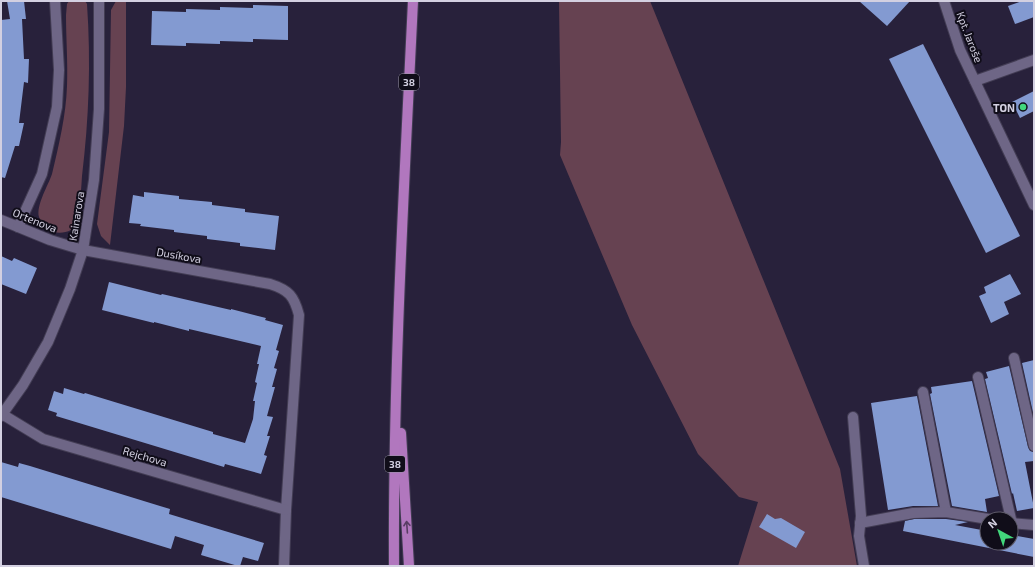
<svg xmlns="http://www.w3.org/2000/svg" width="1035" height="567" viewBox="0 0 1035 567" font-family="'Exo 2',sans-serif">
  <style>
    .green { fill: #664251 }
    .building { fill: #839ad1 }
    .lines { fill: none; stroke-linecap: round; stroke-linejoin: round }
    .lane-casing { stroke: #433d54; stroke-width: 12 }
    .street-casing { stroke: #433d54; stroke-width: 12 }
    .primary-casing { stroke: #433d54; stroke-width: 12 }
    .lane { stroke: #6e6686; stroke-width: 10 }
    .street { stroke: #6e6686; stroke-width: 10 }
    .primary { stroke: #b177be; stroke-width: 10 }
    .oneway { stroke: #583d63 }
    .poi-dot { fill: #42d77c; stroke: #100d19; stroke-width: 1.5 }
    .labels { text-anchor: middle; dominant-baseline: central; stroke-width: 4; stroke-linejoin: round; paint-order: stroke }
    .shield { fill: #100d19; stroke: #9896a5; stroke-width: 1 }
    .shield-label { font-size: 10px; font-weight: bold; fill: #d3d0e1 }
    .street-label { font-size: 11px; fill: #d3d0e1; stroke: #100d19 }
    .poi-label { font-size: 11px; font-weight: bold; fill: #d3d0e1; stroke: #100d19; text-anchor: end }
  </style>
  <rect width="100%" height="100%" fill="#28213b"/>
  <!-- green -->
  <g class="green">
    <path d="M69 1H85L87 4C91 62 89 119 82 176 81 192 80 217 71 230 59 236 43 232 39 217 36 205 48 186 52 174 59 145 66 115 67 86 68 63 66 39 66 15L67 4Z"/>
    <polygon points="116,1 126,1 126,87 124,126 110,245 101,236 97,224 109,132 111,10"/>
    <polygon points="559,1 650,1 840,469 857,566 738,566 758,502 739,497 698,454 632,325 560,155 561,142"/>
  </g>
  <!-- building -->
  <g class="building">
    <polygon points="7,1 24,1 26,19 22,19 24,59 29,59 28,83 24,82 19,123 24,123 19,146 15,146 5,178 1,177 1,20 10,19"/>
    <polygon points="859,1 910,1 887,26"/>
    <polygon points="1022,1 1034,1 1034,17 1015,24 1008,6"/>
    <polygon points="253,5 288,6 288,40 253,39 253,42 220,41 220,44 186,43 186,46 151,45 152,11 186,12 186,9 220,10 220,7 253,8"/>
    <polygon points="923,44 1020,236 986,253 889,59"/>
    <polygon points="1034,91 1034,111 1020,118 1012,102"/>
    <polygon points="144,192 179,196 179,199 212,202 212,205 245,209 245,212 279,216 275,250 240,246 240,243 207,239 207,236 174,232 174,230 140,226 141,224 129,223 133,195 144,197"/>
    <polygon points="1,256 12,261 14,258 37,268 26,294 1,284"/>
    <polygon points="1010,274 1021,294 1004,302 1009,314 991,323 979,296 986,293 984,287"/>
    <polygon points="109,282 161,295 162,294 231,310 231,309 266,318 265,320 283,325 276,350 279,351 274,368 277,369 272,387 275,387 267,416 273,417 267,436 270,436 264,455 267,456 261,474 225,464 224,467 56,416 57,413 48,410 54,391 63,394 64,388 84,394 85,393 213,432 213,434 245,443 253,419 255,401 253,401 257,383 255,382 259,364 257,364 261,346 189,329 189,331 154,322 154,323 102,310"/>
    <polygon points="1034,360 1034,417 1022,363"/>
    <polygon points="1009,366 1028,447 1030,451 1034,452 1034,461 1025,462 1034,508 1017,511 1013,493 1012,494 985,379 988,378 986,372"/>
    <polygon points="972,381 999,496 985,499 987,512 952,506 930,394 932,393 931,387"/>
    <polygon points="917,396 938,506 913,506 888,510 871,403"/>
    <polygon points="1,462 18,467 19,463 30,466 160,506 170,509 169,514 264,543 258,561 243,557 240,566 238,566 201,555 204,545 175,536 171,549 1,497"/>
    <polygon points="767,514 775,519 781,518 805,532 796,548 759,527"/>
    <polygon points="914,519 946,519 968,522 955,525 987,531 987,543 1011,543 1011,535 1034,539 1034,557 903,531 905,521"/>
  </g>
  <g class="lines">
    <defs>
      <g id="lane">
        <polyline points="1014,358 1034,446"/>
        <polyline points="978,377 1011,519"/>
        <polyline points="923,392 946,512"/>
        <polyline points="853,417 861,516 859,536 864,566"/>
        <polyline points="860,523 913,513 946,512 988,519"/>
        <polyline points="1011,523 1034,525"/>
      </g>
      <g id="street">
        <polyline points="944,1 960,50 1034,205"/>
        <polyline points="975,81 1034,60"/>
        <path d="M1 220 50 240 83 250 270 284C289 290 294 296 299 315L286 510 284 566"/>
        <polyline points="18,227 42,174 57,107 59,70 55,1"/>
        <polyline points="2,414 43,439 286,510"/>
        <polyline points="1,416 23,385 48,342 70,289 83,250 94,180 99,109 99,1"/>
      </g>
      <g id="primary">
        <polyline points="401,433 409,566"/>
        <path d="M394 566C393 378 404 189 413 1"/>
      </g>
    </defs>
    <!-- lane casing -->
    <use href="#lane" class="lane-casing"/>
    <!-- street casing -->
    <use href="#street" class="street-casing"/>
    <!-- primary casing -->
    <use href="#primary" class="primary-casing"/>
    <!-- lane -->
    <use href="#lane" class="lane"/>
    <!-- street -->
    <use href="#street" class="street"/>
    <!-- primary -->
    <use href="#primary" class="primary"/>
  </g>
  <!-- one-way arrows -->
  <defs><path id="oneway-shaft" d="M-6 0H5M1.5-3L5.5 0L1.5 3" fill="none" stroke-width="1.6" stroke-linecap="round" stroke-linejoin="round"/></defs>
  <use class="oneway" href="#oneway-shaft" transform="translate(407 527) rotate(-94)"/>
  <!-- markers -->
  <circle class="poi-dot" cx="1023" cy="107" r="4"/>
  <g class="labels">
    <!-- shield labels -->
    <g class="shield">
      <rect x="399" y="74" width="20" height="16" rx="3"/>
      <rect x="385" y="456" width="20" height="16" rx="3"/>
    </g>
    <g class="shield-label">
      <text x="409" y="82">38</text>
      <text x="395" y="464">38</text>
    </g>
    <!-- street labels -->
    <g class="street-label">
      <text transform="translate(970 37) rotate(69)">Kpt. Jaroše</text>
      <text transform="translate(76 216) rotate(-81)">Kainarova</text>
      <text transform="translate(35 220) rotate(22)">Ortenova</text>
      <text transform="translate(179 255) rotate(10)">Dusíkova</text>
      <text transform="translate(145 456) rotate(16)">Rejchova</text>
    </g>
    <!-- poi labels -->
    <g class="poi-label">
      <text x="1015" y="107">TON</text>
    </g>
  </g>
  <!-- border -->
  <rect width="1035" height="567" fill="none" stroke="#d3d0e1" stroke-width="4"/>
  <!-- north arrow -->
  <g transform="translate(999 531) rotate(320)"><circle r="19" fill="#100d19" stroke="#5e5b69"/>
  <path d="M0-3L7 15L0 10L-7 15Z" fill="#42d77c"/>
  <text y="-6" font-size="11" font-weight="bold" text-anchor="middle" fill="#d3d0e1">N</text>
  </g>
</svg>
